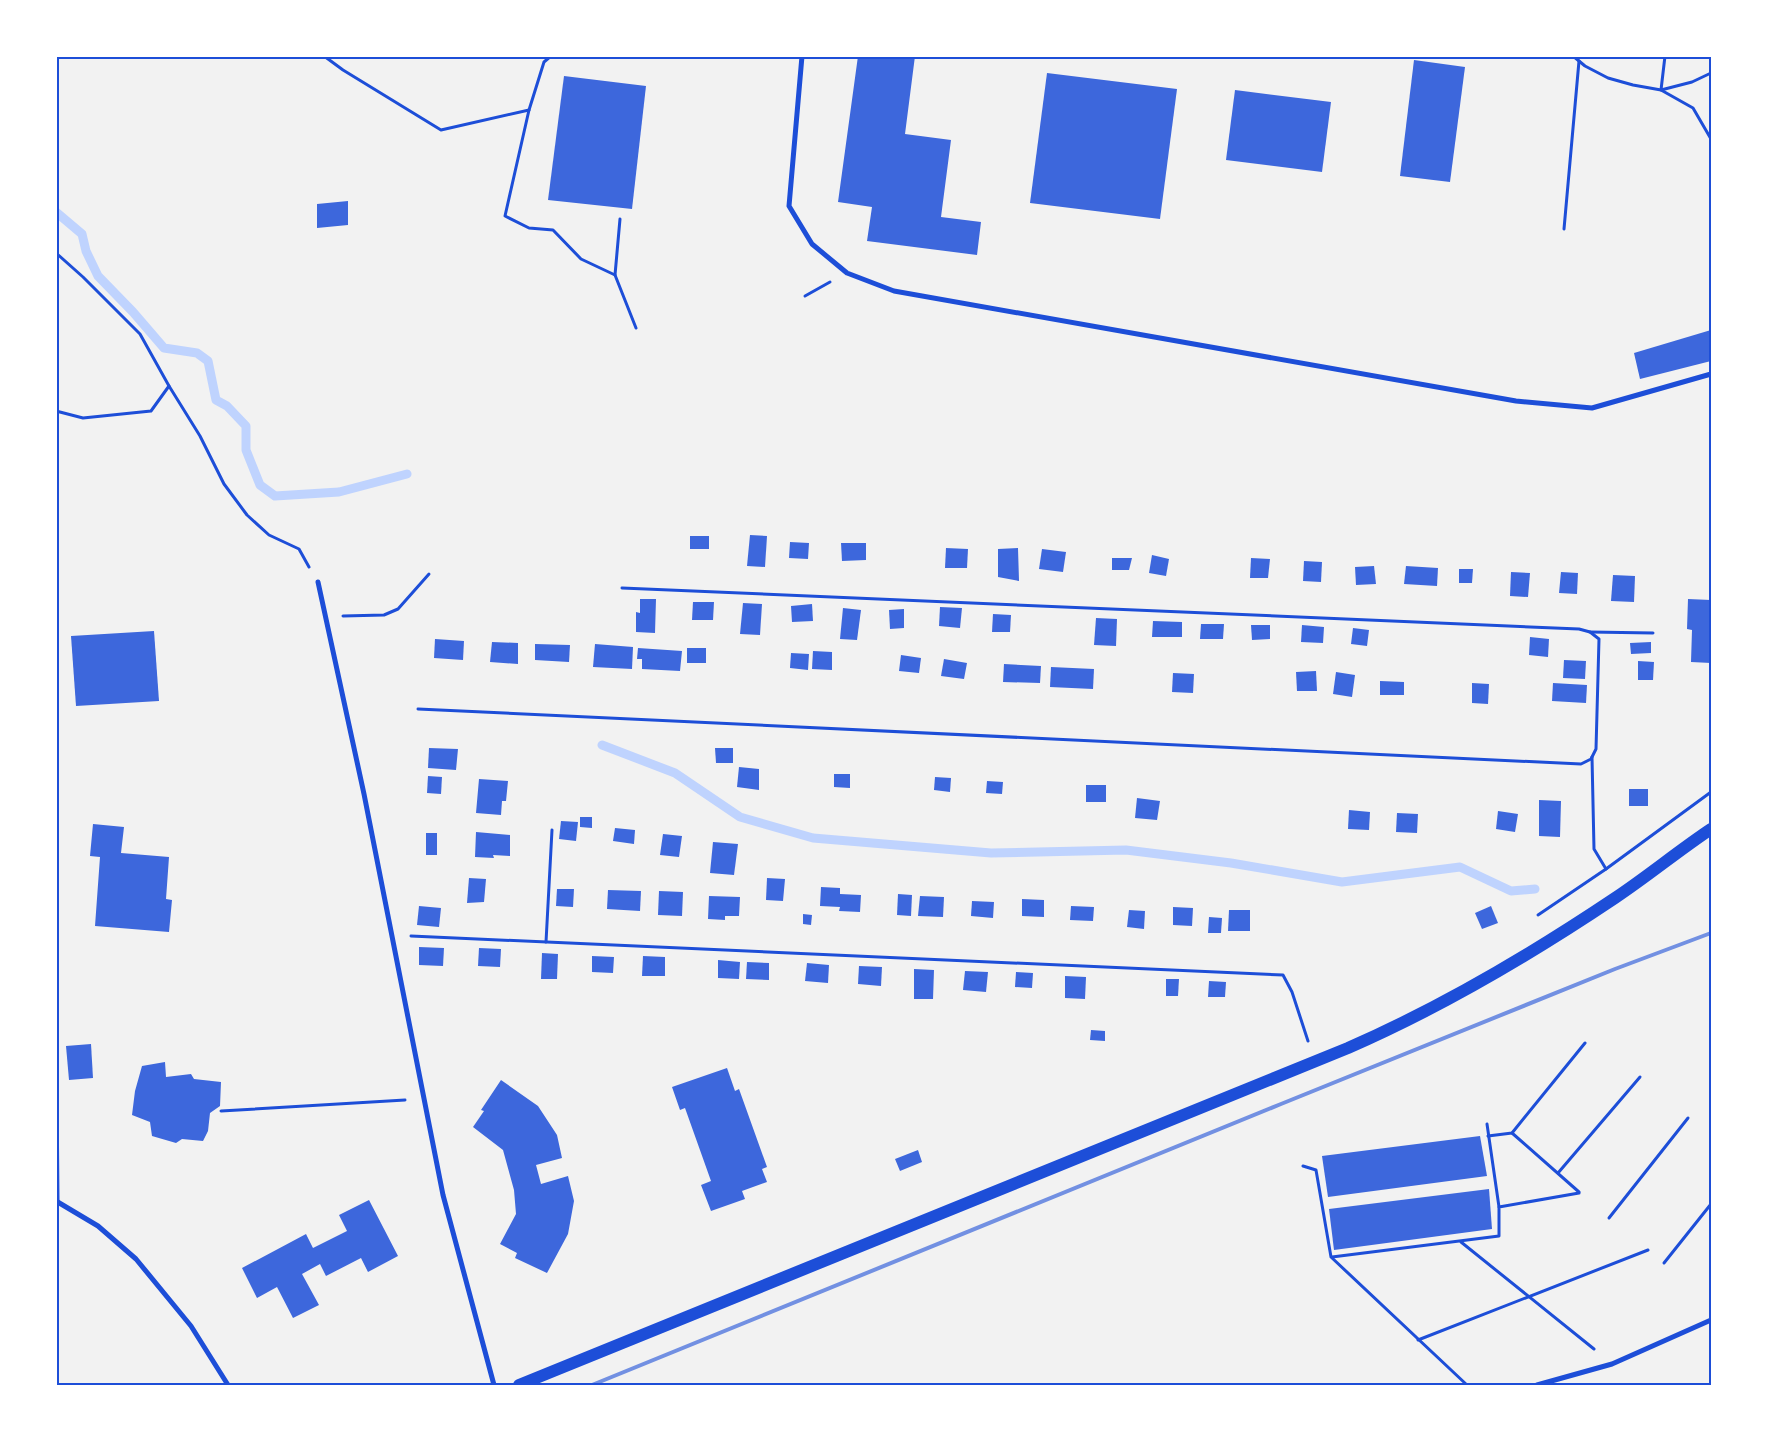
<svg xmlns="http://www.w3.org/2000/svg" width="1767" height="1441" viewBox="0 0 1767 1441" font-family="Arial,sans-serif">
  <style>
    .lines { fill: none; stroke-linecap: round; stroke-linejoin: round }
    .stream { stroke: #bfd3fe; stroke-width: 9 }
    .building { fill: #3d67dc }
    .path { stroke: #1d4ed8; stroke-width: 3 }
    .service { stroke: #1d4ed8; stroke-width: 4 }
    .minor { stroke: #1d4ed8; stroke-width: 5 }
    .primary { stroke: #1d4ed8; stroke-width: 12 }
    .rail { stroke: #7290e2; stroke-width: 4 }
    .neatline { fill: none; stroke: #1d4ed8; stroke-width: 2 }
  </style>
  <rect width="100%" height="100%" fill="#f2f2f2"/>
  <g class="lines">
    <!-- stream -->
    <g class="stream">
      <polyline points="56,212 82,234 86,251 98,276 133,312 164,348 197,353 208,361 216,400 227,406 246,426 246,450 260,485 275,496 339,492 407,474"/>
      <polyline points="602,745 675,773 740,817 813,838 991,853 1126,850 1231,863 1342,882 1460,867 1511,891 1535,889"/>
    </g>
  </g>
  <!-- building -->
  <g class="building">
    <polygon points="858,56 915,56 905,134 951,140 941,217 981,222 977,255 867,241 872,207 838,202"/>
    <polygon points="1414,60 1465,67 1450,182 1400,176"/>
    <polygon points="1047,73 1177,89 1160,219 1030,203"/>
    <polygon points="564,76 646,86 632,209 548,200"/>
    <polygon points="1235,90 1331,102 1322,172 1226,160"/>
    <polygon points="348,201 348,225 317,228 317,204"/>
    <polygon points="1711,330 1711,361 1640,379 1634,353"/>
    <polygon points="750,535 767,536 765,567 747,566"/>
    <rect x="690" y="536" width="19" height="13"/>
    <polygon points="790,542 809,543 808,559 789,558"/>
    <polygon points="841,543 866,543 866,560 842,561"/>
    <polygon points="946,548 968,549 967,568 945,568"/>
    <polygon points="1018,548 1019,581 998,577 998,549"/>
    <polygon points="1042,549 1066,552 1063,572 1039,569"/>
    <polygon points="1152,555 1169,559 1166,576 1149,573"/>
    <polygon points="1112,558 1132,558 1129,570 1112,570"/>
    <polygon points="1251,558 1270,559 1268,578 1250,578"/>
    <polygon points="1304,561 1322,562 1321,582 1303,581"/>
    <polygon points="1374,566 1376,584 1356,585 1355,567"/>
    <polygon points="1406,566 1438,568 1437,586 1404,584"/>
    <polygon points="1459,569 1473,569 1472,583 1459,583"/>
    <polygon points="1511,572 1530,573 1528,597 1510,596"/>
    <polygon points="1561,572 1578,573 1577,594 1559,593"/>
    <polygon points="1613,575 1635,576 1634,602 1611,601"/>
    <polygon points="640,599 656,599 655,633 636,632 636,612 640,613"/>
    <polygon points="1688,599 1711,600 1711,663 1691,662 1692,630 1687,629"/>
    <polygon points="693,602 714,602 713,620 692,620"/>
    <polygon points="743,603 762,604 760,635 740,634"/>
    <polygon points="812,604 813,621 792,622 791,606"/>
    <polygon points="940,607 962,608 960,628 939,626"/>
    <polygon points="843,608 861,610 857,640 840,639"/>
    <polygon points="904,609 904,628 890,629 889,610"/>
    <polygon points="993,614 1011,615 1010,632 992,632"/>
    <polygon points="1096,618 1117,619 1116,646 1094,645"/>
    <polygon points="1153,621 1182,622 1182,637 1152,637"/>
    <polygon points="1201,624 1224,624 1223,639 1200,639"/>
    <polygon points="1251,625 1270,625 1270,639 1252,640"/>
    <polygon points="1302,625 1324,627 1323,643 1301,642"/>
    <polygon points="1353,628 1369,630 1367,646 1351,644"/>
    <polygon points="154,631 159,701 76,706 71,636"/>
    <polygon points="1530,637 1549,639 1548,657 1529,655"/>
    <polygon points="435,639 464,641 463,660 434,658"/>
    <polygon points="492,642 518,643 518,664 490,662"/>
    <polygon points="1651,642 1651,653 1631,654 1630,643"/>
    <polygon points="535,644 570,645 569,662 535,660"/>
    <polygon points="595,644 633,647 632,669 593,667"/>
    <polygon points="638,648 682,651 680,671 642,669 642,659 637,659"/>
    <rect x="687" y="648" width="19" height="15"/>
    <polygon points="813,651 832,652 832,670 812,669"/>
    <polygon points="791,653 809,654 808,670 790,668"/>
    <polygon points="901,655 921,658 919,673 899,671"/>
    <polygon points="944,659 967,663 964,679 941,676"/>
    <polygon points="1564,660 1586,661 1585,679 1563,678"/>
    <polygon points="1638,661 1654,662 1653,680 1638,680"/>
    <polygon points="1004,664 1041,666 1040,683 1003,682"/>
    <polygon points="1051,667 1094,669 1093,689 1050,687"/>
    <polygon points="1316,671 1317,691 1297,691 1296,672"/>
    <polygon points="1336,672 1355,675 1352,697 1333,694"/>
    <polygon points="1173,673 1194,674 1193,693 1172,692"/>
    <polygon points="1380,681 1404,682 1404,695 1380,695"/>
    <polygon points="1472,683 1489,684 1488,704 1472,703"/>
    <polygon points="1553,683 1587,685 1586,703 1552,701"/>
    <polygon points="429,748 458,749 456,770 428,768"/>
    <polygon points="715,748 733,748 733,763 716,763"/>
    <polygon points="739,767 759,769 759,790 737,787"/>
    <polygon points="834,774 850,774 850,788 834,787"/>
    <polygon points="428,776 442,777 441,794 427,793"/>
    <polygon points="935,777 951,778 950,792 934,790"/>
    <polygon points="479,779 508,781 506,801 502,801 501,815 476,813"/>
    <polygon points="987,781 1003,782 1002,794 986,793"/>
    <rect x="1086" y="785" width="20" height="17"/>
    <rect x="1629" y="789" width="19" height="17"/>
    <polygon points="1137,798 1160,801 1157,820 1135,818"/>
    <polygon points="1539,800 1561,801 1560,837 1539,836"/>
    <polygon points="1349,810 1370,812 1369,830 1348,829"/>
    <polygon points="1498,811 1518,814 1515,832 1496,829"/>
    <polygon points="1397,813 1418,814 1417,833 1396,832"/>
    <polygon points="580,817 592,817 592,828 580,827"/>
    <polygon points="561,821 578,822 576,841 559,839"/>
    <polygon points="93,824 124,827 121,853 169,857 166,899 172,900 169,932 95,926 100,857 90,856"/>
    <polygon points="615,828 635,830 634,844 613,841"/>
    <polygon points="476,832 510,835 510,856 493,855 494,858 475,857"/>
    <rect x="426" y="833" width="11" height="22"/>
    <polygon points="663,834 682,836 679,857 660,855"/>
    <polygon points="713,842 738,844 734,875 710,873"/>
    <polygon points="469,878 486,879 484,902 467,903"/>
    <polygon points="767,878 785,879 783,901 766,900"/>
    <polygon points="821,887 840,888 840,894 861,895 860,912 839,911 840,907 820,906"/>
    <polygon points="557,889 574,889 573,907 556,906"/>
    <polygon points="608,890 641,891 640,911 607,909"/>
    <polygon points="659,891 683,892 682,916 658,915"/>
    <polygon points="898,894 912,895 911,916 897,915"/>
    <polygon points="709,896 740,897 739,916 725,916 725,920 708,919"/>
    <polygon points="920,896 944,897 943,917 918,916"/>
    <polygon points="1022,899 1044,900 1044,917 1022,916"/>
    <polygon points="972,901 994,902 993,918 971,916"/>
    <polygon points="419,906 441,908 439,927 417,925"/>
    <polygon points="1071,906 1094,907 1093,921 1070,920"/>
    <polygon points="1491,906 1498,923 1482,929 1475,913"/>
    <polygon points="1173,907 1193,908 1192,926 1173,925"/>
    <polygon points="1129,910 1145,911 1144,929 1127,927"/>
    <polygon points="1229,910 1250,910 1250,931 1228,931"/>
    <polygon points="803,914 812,915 811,925 803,924"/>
    <polygon points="1209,917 1222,918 1221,933 1208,933"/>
    <polygon points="419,947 444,948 443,966 419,965"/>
    <polygon points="479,948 501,949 500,967 478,966"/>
    <polygon points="542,953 558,954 557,979 541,979"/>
    <polygon points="592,956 614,957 613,973 592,972"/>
    <polygon points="643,956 665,957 665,976 642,976"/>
    <polygon points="718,960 740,962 739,979 718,978"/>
    <polygon points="747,962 769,963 769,980 746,979"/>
    <polygon points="807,963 829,965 828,983 805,981"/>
    <polygon points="859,966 882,967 881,986 858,984"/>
    <polygon points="914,969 934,970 933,999 914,999"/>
    <polygon points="965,971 988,972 986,992 963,990"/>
    <polygon points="1016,972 1033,973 1032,988 1015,987"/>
    <polygon points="1065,976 1086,977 1085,999 1065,998"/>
    <polygon points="1166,979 1179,979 1178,996 1166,996"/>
    <polygon points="1209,981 1226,982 1225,997 1208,997"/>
    <polygon points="1091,1030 1105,1031 1105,1041 1090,1040"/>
    <polygon points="91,1044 93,1078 69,1080 66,1046"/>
    <polygon points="165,1062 166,1077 191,1074 194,1079 221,1082 220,1106 210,1113 208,1131 203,1141 182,1139 176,1143 152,1136 150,1122 132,1115 135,1091 142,1066"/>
    <polygon points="727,1068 735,1091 739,1089 767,1167 762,1169 767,1182 742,1191 745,1199 711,1211 701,1185 711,1181 685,1108 680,1110 672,1087"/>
    <polygon points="501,1080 538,1106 557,1135 562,1158 536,1165 541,1184 568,1176 574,1201 568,1234 547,1273 515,1258 517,1253 500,1244 516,1214 514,1190 503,1150 473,1127 484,1111 481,1110"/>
    <polygon points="1480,1136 1487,1176 1328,1197 1322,1156"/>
    <polygon points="918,1150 922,1162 900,1171 895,1159"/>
    <polygon points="1489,1189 1492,1229 1334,1250 1329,1209"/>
    <polygon points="369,1200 398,1256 368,1272 361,1258 326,1276 320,1264 302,1274 319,1305 293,1318 277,1287 257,1298 242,1268 306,1234 313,1248 347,1231 339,1215"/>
  </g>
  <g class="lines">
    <!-- path -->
    <g class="path">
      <polyline points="324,56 343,70 441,130 529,110"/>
      <polyline points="551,56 544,62 529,110 505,216 529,228 553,230 581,259 615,275"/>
      <polyline points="1573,56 1585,66 1608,78 1633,85 1661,90 1693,108 1711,139"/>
      <polyline points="1665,56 1661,90 1692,82 1711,73"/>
      <polyline points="620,219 615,275 636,328"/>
      <polyline points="1564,229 1579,61"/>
      <polyline points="56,253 83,277 140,334 169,386 200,436 224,484 247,515 269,535 299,549 309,567"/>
      <polyline points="805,296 830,282"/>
      <polyline points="56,411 83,418 151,411 169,386"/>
      <polyline points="343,616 384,615 398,609 429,574"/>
      <polyline points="1590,632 1653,633"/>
      <polyline points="418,709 1581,764 1591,759 1596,749 1599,639 1590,632 1579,629 622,588"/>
      <polyline points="1592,757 1594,849 1606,869"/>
      <polyline points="1538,915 1606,869 1711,792"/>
      <polyline points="411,936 1283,975 1292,992 1308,1041"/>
      <polyline points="546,942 552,830"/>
      <polyline points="221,1111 405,1100"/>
      <polyline points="1487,1124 1499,1207"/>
      <polyline points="1512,1133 1579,1192"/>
      <polyline points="1488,1136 1512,1133 1585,1043"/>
      <polyline points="1303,1166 1316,1170 1331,1257 1467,1385"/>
      <polyline points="1558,1173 1640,1077"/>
      <polyline points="1609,1218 1688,1118"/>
      <polyline points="1461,1242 1594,1349"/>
      <polyline points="1332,1257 1499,1236 1499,1207 1579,1193"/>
      <polyline points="1664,1263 1711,1204"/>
      <polyline points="1418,1340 1648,1250"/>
    </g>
    <!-- service -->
    <polyline class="service" points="640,57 640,56"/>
    <!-- minor -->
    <g class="minor">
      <polyline points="802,56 789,206 812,244 847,273 894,291 1516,401 1592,408 1711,374"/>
      <polyline points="318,582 364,794 443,1195 494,1385"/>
      <polyline points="56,1090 57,1201"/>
      <polyline points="56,1201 98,1226 136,1259 191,1326 228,1385"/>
      <polyline points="1537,1385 1612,1364 1711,1320"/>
    </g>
    <!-- primary -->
    <path class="primary" d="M519 1385 1348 1048C1442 1007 1530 955 1615 898 1648 876 1678 851 1711 829"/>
    <!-- rail -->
    <polyline class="rail" points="592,1385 1281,1104 1615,969 1711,933"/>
  </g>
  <!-- border -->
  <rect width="1767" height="1441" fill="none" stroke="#ffffff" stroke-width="115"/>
  <rect x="58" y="58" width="1652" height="1326" class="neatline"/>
</svg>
